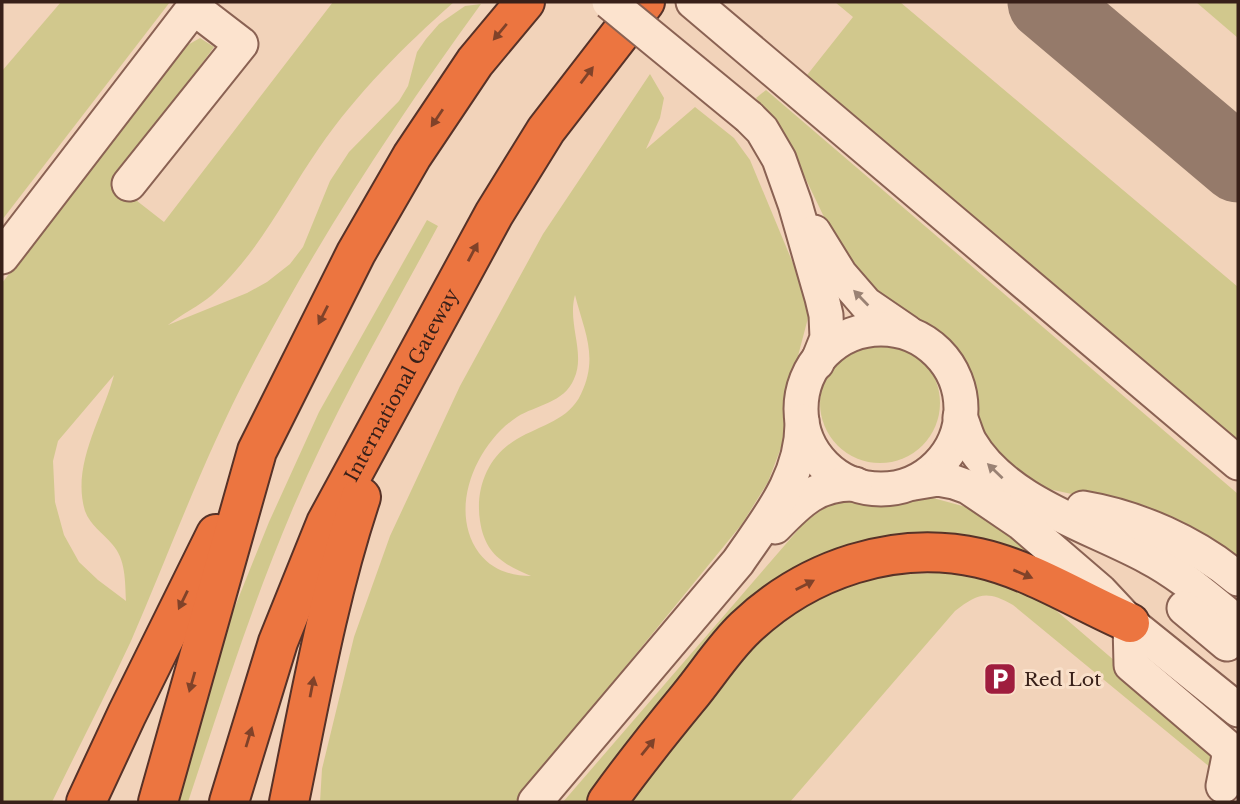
<svg xmlns="http://www.w3.org/2000/svg" width="1240" height="804" viewBox="0 0 1240 804" font-family="'Libre Baskerville',serif">
  <style>
    .green { fill: #d1c88d; fill-rule: evenodd }
    .lines { fill: none; stroke-linecap: round; stroke-linejoin: round }
    .taxiway { stroke: #957a6a; stroke-width: 77 }
    .minor-casing { stroke: #8a6253; stroke-width: 37 }
    .highway-casing { stroke: #573228; stroke-width: 42 }
    .minor { stroke: #fce3ce; stroke-width: 33 }
    .highway { stroke: #ec7540; stroke-width: 38 }
    .minor-bridge-casing { stroke: #8a6253; stroke-width: 37; stroke-linecap: butt }
    .minor-bridge { stroke: #fce3ce; stroke-width: 33 }
    .oneway { fill: #804229 }
    .oneway2 { fill: #9a8274 }
    .labels { text-anchor: middle; dominant-baseline: central; stroke-width: 6; stroke-linejoin: round; paint-order: stroke }
    .street-label { font-size: 19px; fill: #382019; stroke: #f9e0ca }
    .poi-label { font-size: 19px; fill: #382019; stroke: #f9e0ca; text-anchor: start }
  </style>
  <rect width="100%" height="100%" fill="#f2d3ba"/>
  <!-- green -->
  <g class="green">
    <polygon points="61,2 170,2 2,220 2,71"/>
    <path d="M333 2H454C404 46 357 93 319 148 285 197 258 254 212 295 199 306 182 314 168 325L247 293 267 282 290 264 303 247 330 181 349 152 399 101 408 86 417 52 426 39 439 24 465 6 481 4C396 121 317 241 250 370 204 457 170 551 131 641 106 695 78 748 52 802H2V283L186 46 200 38 214 47 114 183 164 222ZM114 375C103 417 71 465 85 511 90 525 103 533 112 544 126 559 125 582 126 601L98 580 79 562 64 535 55 502 53 461 58 441Z"/>
    <polygon points="835,2 900,2 1238,287 1238,463 796,89 853,17"/>
    <polygon points="1196,2 1238,2 1238,38"/>
    <path d="M650 74 664 98 660 118 646 149 695 107 734 138 750 160 807 297 808 318 793 375 782 445 768 482 742 524 515 802H320L322 769 354 637 390 536 460 386 543 234ZM575 295C584 331 599 357 581 394 569 420 541 425 517 439 488 456 475 488 480 521 485 554 503 564 531 576 511 576 492 570 479 553 447 509 477 443 517 417 536 405 564 403 574 379 586 353 567 324 575 295Z"/>
    <polygon points="766,90 1238,494 1238,565 1118,504 1030,485 1005,463 986,437 976,417 968,379 954,347 939,331 881,296 856,271 836,242 788,142 756,98"/>
    <path d="M427 220 438 226C388 319 334 411 293 508 252 604 221 703 188 802H166L220 644 269 522 319 412Z"/>
    <circle cx="880" cy="403" r="60"/>
    <polygon points="875,495 933,498 981,511 1030,547 1027,557 834,554 595,787 585,802 563,802 804,523 832,502"/>
    <path d="M960 572 1017 587 1052 607 1214 746 1211 768 1013 605C987 590 978 593 955 611L790 802H629L749 650 796 609 839 586 889 575Z"/>
  </g>
  <g class="lines">
    <!-- taxiway -->
    <polyline class="taxiway" points="1046,2 1238,164"/>
    <defs>
      <g id="minor">
        <polyline points="693,2 1238,463"/>
        <polyline points="749,117 762,130 779,159 795,204 822,298 826,315 827,338 817,363"/>
        <polyline points="129,184 241,44 194,8"/>
        <polyline points="814,232 840,274 866,304 907,332"/>
        <polyline points="2,257 198,2"/>
        <circle cx="881" cy="409" r="80"/>
        <path d="M960 417C964 425 966 435 970 442 1005 502 1091 526 1148 557 1181 574 1209 600 1238 623"/>
        <polyline points="914,483 938,479 954,482 968,487 1021,523 1100,591 1130,623 1238,710"/>
        <path d="M1083 508C1137 517 1196 543 1238 579"/>
        <path d="M775 527C800 501 818 483 855 484"/>
        <polyline points="1184,608 1227,644"/>
        <polyline points="1130,623 1131,665 1226,746 1229,756 1223,786"/>
        <path d="M535 802 738 562C768 518 803 477 802 421"/>
      </g>
      <g id="highway">
        <polyline points="86,802 127,714 216,534"/>
        <polyline points="158,802 257,451 356,253 412,156 475,62 525,2"/>
        <path id="s1" d="M229 802 278 642 326 523 494 214 546 130 645 2"/>
        <path d="M289 802C310 700 328 596 361 497"/>
        <path d="M607 802C633 766 660 732 688 698 707 675 724 648 745 628 807 569 895 539 979 558 1032 570 1081 602 1130 623"/>
      </g>
    </defs>
    <!-- minor casing -->
    <use href="#minor" class="minor-casing"/>
    <!-- highway casing -->
    <use href="#highway" class="highway-casing"/>
    <!-- minor -->
    <use href="#minor" class="minor"/>
    <!-- highway -->
    <use href="#highway" class="highway"/>
    <defs>
      <polyline id="minor-bridge" points="609,2 749,117"/>
    </defs>
    <!-- minor-bridge casing -->
    <use href="#minor-bridge" class="minor-bridge-casing"/>
    <!-- minor-bridge -->
    <use href="#minor-bridge" class="minor-bridge"/>
  </g>
  <!-- one-way arrows -->
  <defs><path id="oneway-solid" d="M-6-.8H1V-3.2L6.5 0L1 3.2V.8H-6Z" transform="scale(1.75)"/></defs>
  <g class="oneway">
    <use href="#oneway-solid" transform="translate(500 32) rotate(130)"/>
    <use href="#oneway-solid" transform="translate(587 75) rotate(-53)"/>
    <use href="#oneway-solid" transform="translate(437 118) rotate(124)"/>
    <use href="#oneway-solid" transform="translate(473 252) rotate(-62)"/>
    <use href="#oneway-solid" transform="translate(323 315) rotate(117)"/>
    <use href="#oneway-solid" transform="translate(1023 574) rotate(23)"/>
    <use href="#oneway-solid" transform="translate(805 585) rotate(-27)"/>
    <use href="#oneway-solid" transform="translate(183 600) rotate(116)"/>
    <use href="#oneway-solid" transform="translate(192 682) rotate(106)"/>
    <use href="#oneway-solid" transform="translate(312 687) rotate(-79)"/>
    <use href="#oneway-solid" transform="translate(249 737) rotate(-73)"/>
    <use href="#oneway-solid" transform="translate(648 747) rotate(-51)"/>
  </g>
  <g class="oneway2">
    <use href="#oneway-solid" transform="translate(861 298) rotate(-134)"/>
    <use href="#oneway-solid" transform="translate(995 471) rotate(-136)"/>
  </g>
  <!-- icons -->
  <defs>
    <symbol id="parking-square" viewBox="-11 -11 22 22"><rect x="-9" y="-9" width="18" height="18" rx="4" fill="#9f1d3e" stroke="#f9e0ca"/><path d="M-3.5-5.5H1a3.5 3.5 0 0 1 0 7H-1V5.5H-3.5ZM-1-3.4V-.6H.8a1.4 1.4 0 0 0 0-2.8Z" fill="#fff"/></symbol>
  </defs>
  <g fill-rule="evenodd">
    <use href="#parking-square" x="981" y="660" width="38" height="38"/>
  </g>
  <g class="labels">
    <!-- street labels -->
    <g class="street-label">
      <text stroke="none"><textPath href="#s1" startOffset="453">International Gateway</textPath></text>
    </g>
    <!-- poi labels -->
    <g class="poi-label">
      <text x="1024" y="679">Red Lot</text>
    </g>
  </g>
  <!-- border -->
  <rect width="1240" height="804" fill="none" stroke="#382019" stroke-width="7"/>
</svg>
